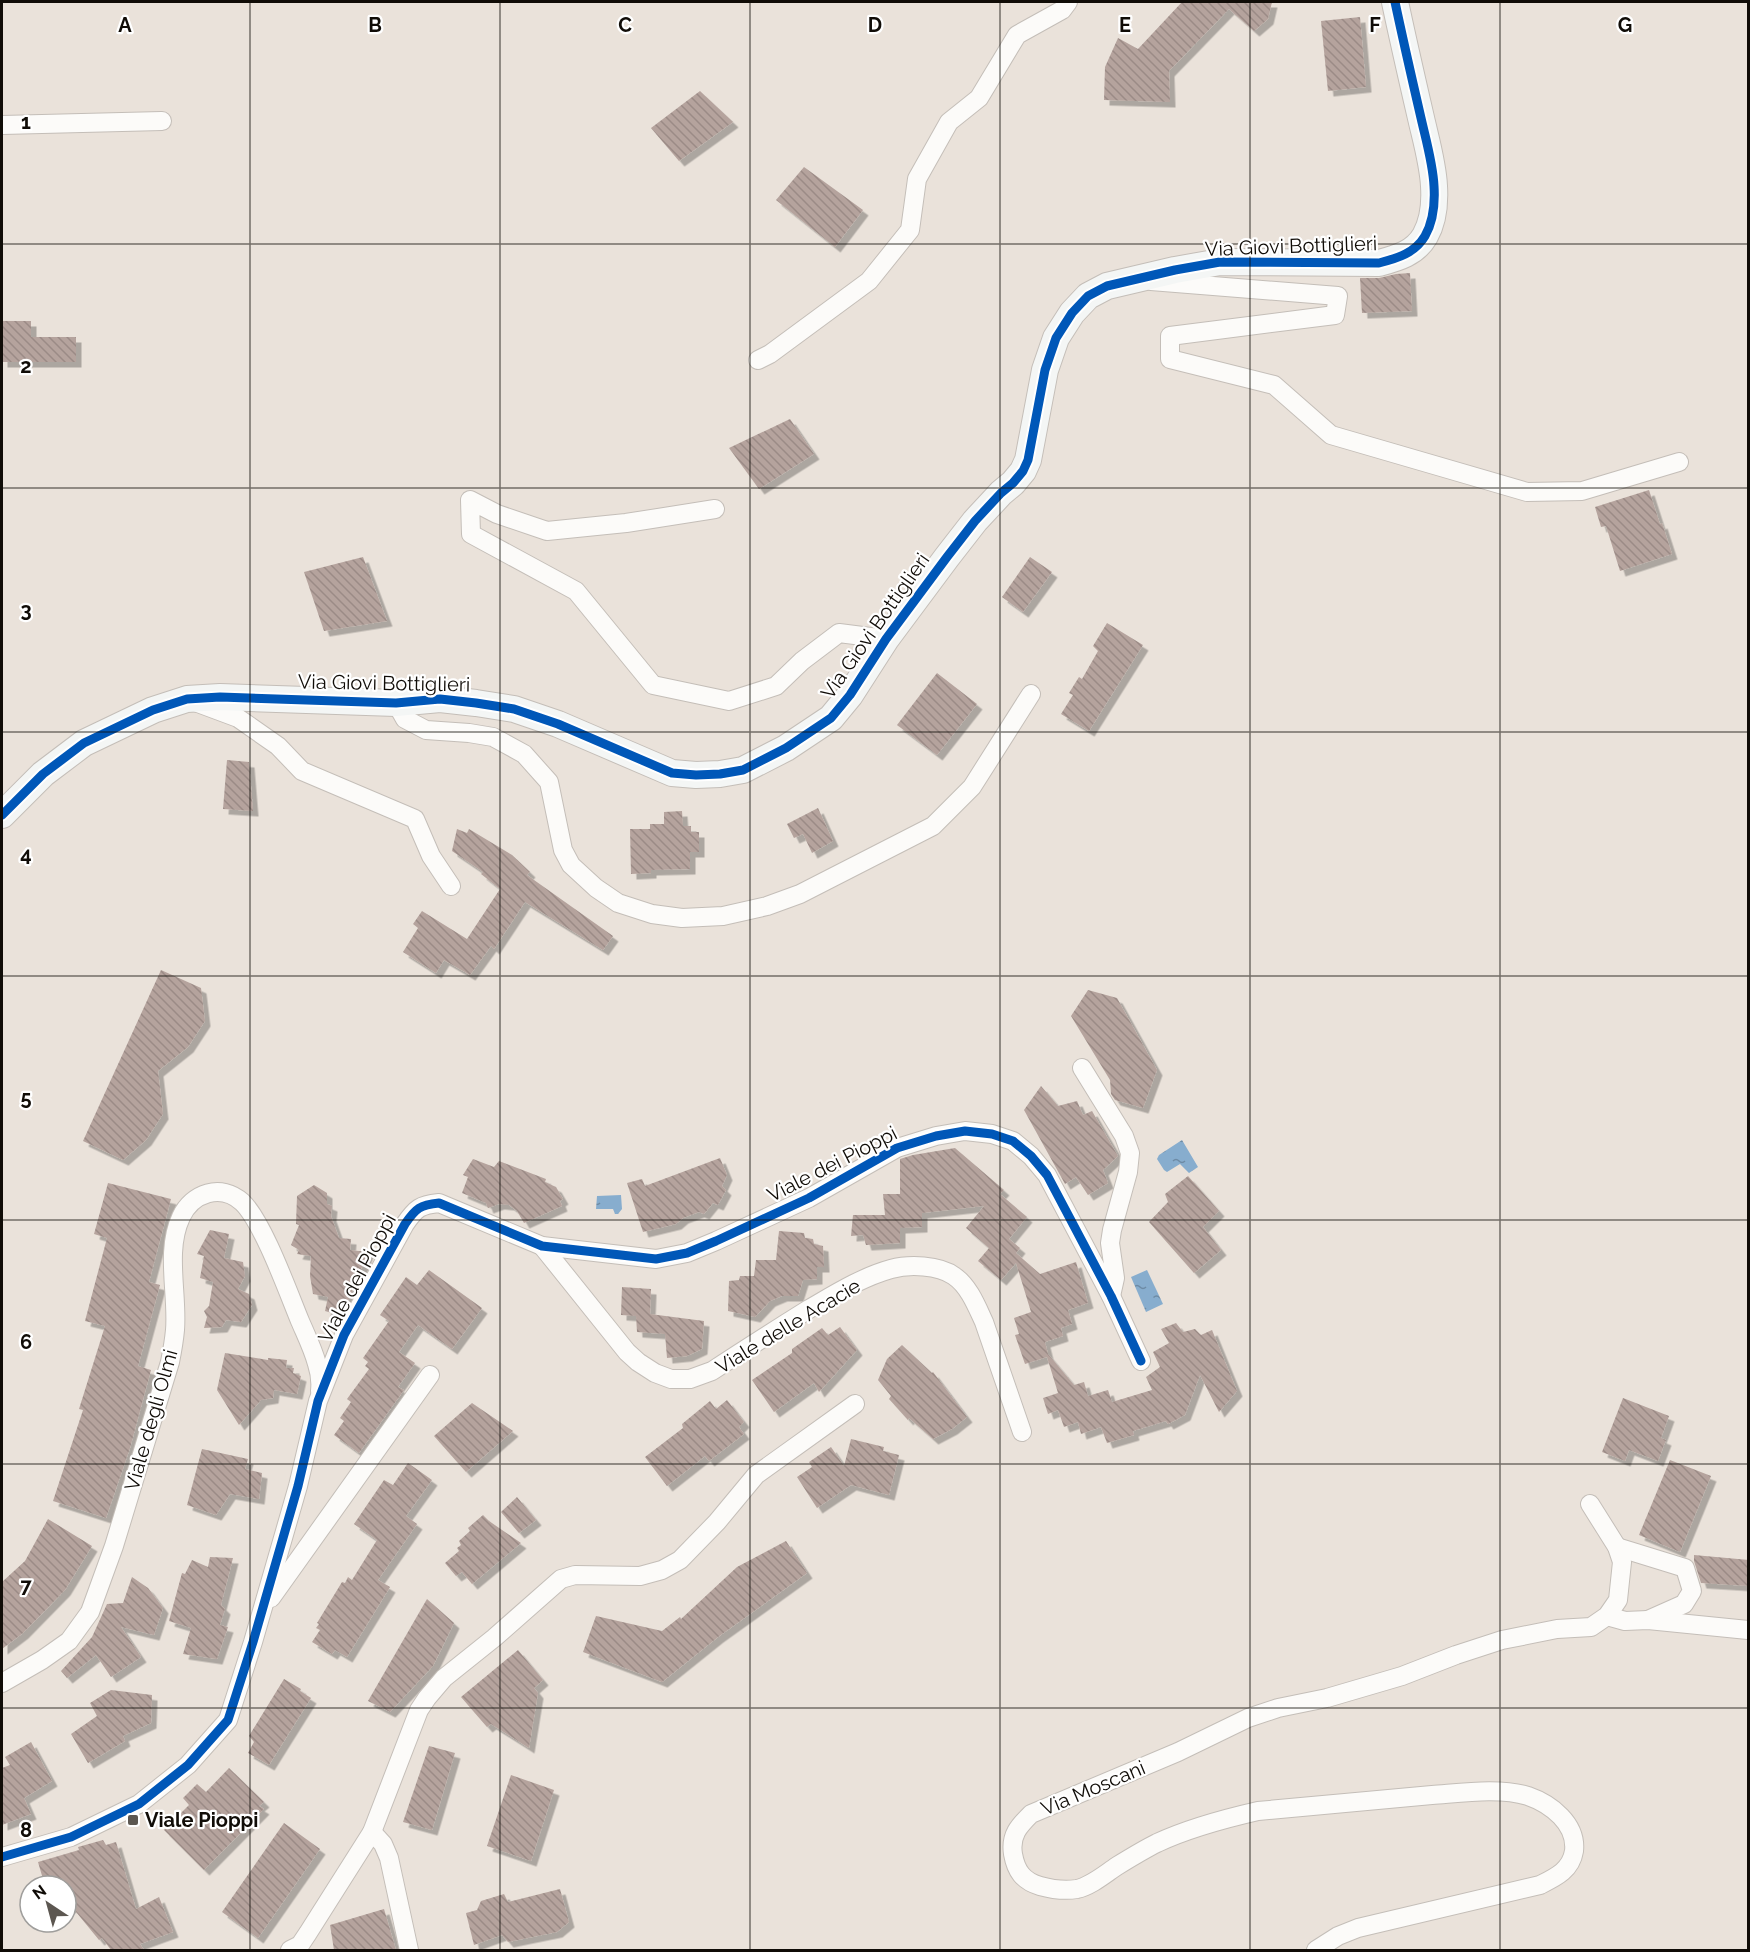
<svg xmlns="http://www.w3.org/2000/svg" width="1750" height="1952" viewBox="0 0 1750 1952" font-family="Raleway,sans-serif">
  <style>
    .water { fill: url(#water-ripples) }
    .building { fill: url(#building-back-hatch); filter: url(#shadow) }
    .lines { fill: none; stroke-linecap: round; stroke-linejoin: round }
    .street-casing { stroke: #c4beb8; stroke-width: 20 }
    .secondary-casing { stroke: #c4beb8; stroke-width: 28 }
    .street { stroke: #fcfbf9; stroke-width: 18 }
    .secondary { stroke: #f4f6f5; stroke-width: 26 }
    .cycleway-casing { stroke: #fff; stroke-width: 13 }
    .cycleway { stroke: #0057b8; stroke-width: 9 }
    .grid { fill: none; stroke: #100c07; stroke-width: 1.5; stroke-opacity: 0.55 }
    .poi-dot { fill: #5c5751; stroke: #fff; stroke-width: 2 }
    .labels { text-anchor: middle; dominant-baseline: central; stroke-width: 4.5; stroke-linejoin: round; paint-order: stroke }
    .street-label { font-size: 20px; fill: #100c07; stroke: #fff }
    .poi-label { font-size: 20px; font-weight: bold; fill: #100c07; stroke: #fff; text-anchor: start }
    .grid-label { font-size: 20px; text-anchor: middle; font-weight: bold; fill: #100c07; stroke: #fff; stroke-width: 4.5; stroke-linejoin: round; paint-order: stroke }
  </style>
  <defs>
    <pattern id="water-ripples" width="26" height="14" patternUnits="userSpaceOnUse" patternTransform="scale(1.5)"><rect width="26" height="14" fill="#87adce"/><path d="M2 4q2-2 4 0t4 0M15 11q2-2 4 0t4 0" fill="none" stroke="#6d8ba5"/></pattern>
    <pattern id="building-back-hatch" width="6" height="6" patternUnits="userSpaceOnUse" patternTransform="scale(1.5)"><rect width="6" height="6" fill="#b5a39d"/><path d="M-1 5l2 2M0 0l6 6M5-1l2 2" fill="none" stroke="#9b8b86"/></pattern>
    <filter id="shadow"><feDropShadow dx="5.5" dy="5.5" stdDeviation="0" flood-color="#0004"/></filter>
  </defs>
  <rect width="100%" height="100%" fill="#eae2da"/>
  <!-- water -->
  <g class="water">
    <polygon points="1182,1140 1198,1167 1189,1173 1180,1164 1167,1172 1164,1170 1157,1159 1159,1155"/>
    <polygon points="621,1195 622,1209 618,1214 615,1214 613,1209 596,1209 597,1196"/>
    <polygon points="1147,1270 1163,1304 1146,1312 1131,1277"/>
  </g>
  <!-- building -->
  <g class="building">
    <polygon points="1182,2 1272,2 1268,19 1254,31 1229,9 1169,71 1170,102 1104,100 1105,67 1118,38 1138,49"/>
    <polygon points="1360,17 1366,87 1328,91 1321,21"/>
    <polygon points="700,91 733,122 679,161 651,128"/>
    <polygon points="804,167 863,210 835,247 776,200"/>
    <polygon points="1410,273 1412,311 1362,313 1360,278 1379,278 1396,274"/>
    <polygon points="2,321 31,321 31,337 76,337 76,362 2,362"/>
    <polygon points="790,419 814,454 759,489 729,448"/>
    <polygon points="1649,490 1660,524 1662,523 1672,554 1620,571 1606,526 1601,527 1595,507"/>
    <polygon points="363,557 387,621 324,631 304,572"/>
    <polygon points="1030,557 1052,572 1023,612 1002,597"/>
    <polygon points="1107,623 1143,645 1089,731 1061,714 1073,695 1069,693 1079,677 1082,679 1098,651 1093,646"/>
    <polygon points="937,673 977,704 937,755 897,725"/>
    <polygon points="227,760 249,762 253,811 223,809"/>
    <polygon points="818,808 833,841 812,853 803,834 794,838 787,824"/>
    <polygon points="682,811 683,826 691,826 691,832 699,832 699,852 690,852 690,869 651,870 651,873 631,874 630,829 650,829 650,824 664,824 664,812"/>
    <polygon points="457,829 467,833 469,829 512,855 530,872 527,875 613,936 603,950 525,902 494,949 491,946 470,975 444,960 436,973 403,952 418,928 413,924 422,911 467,939 500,889 481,874 483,872 452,851"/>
    <polygon points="161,970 201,988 205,1021 188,1047 158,1071 163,1114 146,1140 123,1160 83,1141"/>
    <polygon points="1088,990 1117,998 1157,1070 1143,1108 1115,1100 1111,1094 1110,1080 1071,1016"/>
    <polygon points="1041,1086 1058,1106 1077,1101 1083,1115 1092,1111 1118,1156 1103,1170 1108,1183 1088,1195 1076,1177 1065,1184 1024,1110"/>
    <polygon points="955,1148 1004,1190 1000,1194 1027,1217 1009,1239 1020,1248 1016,1253 1040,1274 1076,1262 1088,1303 1068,1310 1072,1324 1061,1328 1063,1336 1045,1342 1048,1354 1074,1385 1084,1382 1088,1396 1108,1390 1112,1402 1152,1390 1146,1377 1160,1367 1153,1352 1169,1343 1161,1329 1176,1323 1183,1332 1195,1329 1201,1335 1212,1330 1237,1391 1219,1412 1200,1375 1185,1415 1168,1424 1166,1421 1133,1431 1134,1435 1107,1443 1101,1427 1081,1434 1078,1422 1064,1427 1058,1410 1048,1414 1043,1398 1058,1393 1047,1357 1025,1364 1015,1335 1019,1334 1014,1318 1031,1312 1016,1263 1001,1280 978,1261 989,1248 966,1228 984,1206 922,1213 922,1227 900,1228 900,1243 866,1245 863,1235 851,1236 853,1215 885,1215 883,1194 900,1194 900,1159 913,1155"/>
    <polygon points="720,1158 727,1175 722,1186 726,1190 718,1205 713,1203 704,1214 699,1212 683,1218 676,1224 643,1232 627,1183 642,1179 645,1186"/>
    <polygon points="473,1159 494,1167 499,1161 546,1179 545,1182 556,1187 563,1199 560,1201 562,1206 524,1223 517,1211 509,1205 499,1204 488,1208 486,1203 462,1193 468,1177 463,1175"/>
    <polygon points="1188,1176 1219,1211 1203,1227 1221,1250 1194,1273 1149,1222 1168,1202 1165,1194"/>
    <polygon points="108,1183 171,1199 149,1282 160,1285 138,1366 151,1370 130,1448 106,1518 53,1501 83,1410 79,1409 105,1326 85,1321 107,1238 94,1234"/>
    <polygon points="314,1185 327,1193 327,1204 332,1206 331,1216 339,1238 351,1239 350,1250 368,1252 342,1316 325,1311 328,1297 313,1294 310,1276 311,1256 297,1254 299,1250 291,1245 299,1225 296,1224 297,1196"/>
    <polygon points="210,1230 229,1234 224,1258 243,1262 245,1276 238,1289 249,1294 252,1305 241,1322 226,1320 222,1327 204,1328 207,1317 204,1311 209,1306 213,1282 200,1278 204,1256 197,1254"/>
    <polygon points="779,1231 804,1233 805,1238 813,1239 814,1244 823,1246 824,1267 817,1267 817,1279 803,1280 798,1296 782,1296 770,1301 755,1317 728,1311 729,1281 739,1280 740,1276 754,1276 756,1260 776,1260"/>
    <polygon points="429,1270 482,1308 452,1349 418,1325 399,1352 415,1363 398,1387 404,1390 359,1453 334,1435 344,1421 340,1418 351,1402 347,1399 369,1369 365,1366 368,1362 363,1358 389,1321 380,1315 406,1277 417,1285"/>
    <polygon points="622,1287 651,1289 650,1314 704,1321 702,1349 687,1356 667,1358 665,1334 637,1332 636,1316 621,1315"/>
    <polygon points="840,1327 857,1350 819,1392 814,1383 774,1412 752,1380 792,1353 792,1349 822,1328 828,1335"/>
    <polygon points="902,1345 932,1373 933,1372 967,1417 952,1429 933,1439 909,1418 908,1420 889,1399 891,1396 878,1380 887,1359"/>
    <polygon points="225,1353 268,1360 268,1358 287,1360 286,1368 294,1368 293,1373 301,1376 297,1394 274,1390 273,1398 261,1400 239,1425 217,1390"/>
    <polygon points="1623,1398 1669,1416 1661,1438 1666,1440 1658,1461 1629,1450 1625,1461 1602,1452"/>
    <polygon points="727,1400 744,1422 739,1427 744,1434 709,1461 705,1456 667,1486 645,1457 683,1428 682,1424 710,1401 716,1409"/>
    <polygon points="472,1403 513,1431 466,1472 434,1436"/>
    <polygon points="851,1439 884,1447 883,1451 899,1455 889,1495 851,1485 817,1508 797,1477 812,1467 809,1462 831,1447 844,1466"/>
    <polygon points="202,1449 248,1459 245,1469 262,1473 259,1499 230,1494 216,1515 187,1505"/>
    <polygon points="1670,1460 1711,1476 1680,1552 1639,1535"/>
    <polygon points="408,1463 432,1480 406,1516 417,1524 378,1580 390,1587 347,1657 335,1650 332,1654 312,1642 320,1630 316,1628 319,1624 317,1623 342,1582 345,1583 348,1577 352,1580 377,1540 354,1524 384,1480 393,1485"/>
    <polygon points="517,1497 536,1520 519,1533 501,1512"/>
    <polygon points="483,1515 489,1521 521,1543 472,1584 462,1572 456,1576 445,1563 459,1551 457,1548 461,1545 459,1541 470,1531 468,1528"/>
    <polygon points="48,1519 92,1546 65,1590 23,1633 2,1649 2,1582 25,1561"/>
    <polygon points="786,1541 807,1573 718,1637 662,1682 583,1652 596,1616 662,1631 680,1617 681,1619 737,1567"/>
    <polygon points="1694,1555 1749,1560 1749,1586 1701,1583 1694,1561"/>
    <polygon points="210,1557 233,1558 221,1605 225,1609 220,1625 228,1627 217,1659 183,1654 191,1628 169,1621 182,1573 185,1574 192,1560 208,1567"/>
    <polygon points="132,1577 148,1588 163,1608 154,1635 121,1627 141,1657 111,1677 96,1655 67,1678 61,1671 92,1637 107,1604 123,1603"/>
    <polygon points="427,1599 454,1623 433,1666 390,1712 368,1701"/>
    <polygon points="518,1650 543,1680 534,1688 538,1693 529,1748 491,1724 487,1727 461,1697"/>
    <polygon points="284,1679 301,1689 300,1691 311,1698 269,1765 248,1753 254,1742 249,1736"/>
    <polygon points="111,1690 152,1695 151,1723 123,1736 125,1741 88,1763 71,1734 97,1716 90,1703"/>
    <polygon points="31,1742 52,1781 24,1798 31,1814 2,1825 2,1768 10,1765 5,1757"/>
    <polygon points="429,1746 455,1753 432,1830 403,1822"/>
    <polygon points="229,1768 264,1802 259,1806 264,1809 204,1870 164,1830 189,1805 183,1798 197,1784 206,1792"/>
    <polygon points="511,1775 554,1790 531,1861 487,1846"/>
    <polygon points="284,1823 320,1849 258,1938 222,1912"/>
    <polygon points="103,1840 106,1845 116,1842 136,1909 159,1897 173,1932 140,1944 144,1950 111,1950 102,1938 99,1940 72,1907 66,1909 66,1886 45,1886 38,1862 79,1850 78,1847"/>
    <polygon points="560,1889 569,1922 557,1932 508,1942 502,1935 474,1945 466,1913 477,1910 481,1901 504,1894 508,1902"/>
    <polygon points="384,1909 396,1950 334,1950 330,1925"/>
  </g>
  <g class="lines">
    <defs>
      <g id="street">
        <polyline points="2,125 162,121"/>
        <polyline points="1151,281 1338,296 1335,315 1170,336 1170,359 1274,385 1331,435 1527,492 1582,491 1679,462"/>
        <polyline points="758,360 770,354 869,281 910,230 917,179 949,122 979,98 1017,35 1062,10 1068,2"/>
        <polyline points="715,509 626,523 547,531 497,514 470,500 471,534 576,591 653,685 729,701 776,686 802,661 839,633 886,639"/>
        <polyline points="195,702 238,718 278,746 302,771 415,819 431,856 451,886"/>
        <polyline points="396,703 405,719 426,730 469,733 493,737 524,754 549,782 563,850 571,865 596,888 618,903 652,914 682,918 723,916 767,906 800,894 933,826 972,787 1031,694"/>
        <polyline points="1082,1068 1124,1136 1130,1153 1128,1172 1112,1230 1110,1243 1115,1278 1111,1296"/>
        <path d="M542 1246 627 1352 638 1362 655 1373 671 1379H690L712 1371C744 1350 777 1329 809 1309 835 1294 862 1277 891 1269 909 1264 939 1265 954 1276 969 1286 977 1307 984 1322L1022 1432"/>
        <polyline points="1617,1547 1685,1568 1692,1591 1684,1604 1648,1620"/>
        <polyline points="271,1598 430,1375"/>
        <polyline points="1607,1616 1625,1621 1648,1620 1748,1630"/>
        <path d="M2 1683 42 1660 69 1641 90 1612 114 1546 170 1362C172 1352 174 1341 175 1330 178 1294 165 1251 181 1217 192 1193 221 1183 242 1202 263 1222 288 1292 300 1321 306 1335 313 1349 317 1364 320 1373 321 1382 320 1391"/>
        <polyline points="372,1832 383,1844 389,1858 409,1950"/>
        <path d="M2 1857 71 1837 139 1804 188 1765 228 1720 253 1642 298 1486 318 1401 344 1335 405 1224C416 1208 420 1205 439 1203L542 1246 656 1259 687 1253 716 1241 809 1198 897 1148 936 1136 965 1131 992 1134 1013 1141 1031 1156 1047 1175 1111 1296 1141 1361"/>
        <polyline points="290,1950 300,1945 308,1933 372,1832 419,1710 427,1698 444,1678 494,1638 561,1579 575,1575 640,1576 662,1570 680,1560 717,1522 756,1475 855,1404"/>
        <path d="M1316 1950 1338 1936 1358 1928 1540 1885C1556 1877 1571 1870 1574 1851 1577 1824 1551 1804 1528 1796 1500 1787 1460 1793 1432 1795 1374 1800 1316 1806 1258 1811 1223 1819 1189 1828 1157 1843 1143 1850 1130 1858 1117 1866 1105 1874 1091 1886 1077 1889 1065 1891 1051 1889 1040 1886 1023 1881 1016 1871 1013 1854 1010 1835 1019 1826 1031 1814L1178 1752 1248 1718 1278 1708 1327 1698 1402 1676 1456 1655 1502 1640 1557 1629 1591 1627 1607 1616 1618 1600 1622 1562 1617 1547 1590 1504"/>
      </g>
      <path id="secondary" d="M2 815 43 774 84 743 153 710 187 699 220 697 396 703 440 699 476 703 514 709 558 724 672 773 696 775 720 774 743 770 786 748 831 718 850 695 886 639 947 557 975 521 1001 493 1013 483 1023 471 1028 460 1045 370 1056 338 1072 313 1088 296 1107 286 1175 270 1220 262 1379 263C1398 258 1415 253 1425 236 1433 222 1435 202 1434 186 1433 164 1426 140 1421 118 1412 79 1403 40 1395 2"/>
    </defs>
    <!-- street casing -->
    <use href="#street" class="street-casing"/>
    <!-- secondary casing -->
    <use href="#secondary" class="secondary-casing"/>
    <!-- street -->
    <use href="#street" class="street"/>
    <!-- secondary -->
    <use href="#secondary" class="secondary"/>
    <defs>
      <g id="cycleway">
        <path d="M2 815 43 774 84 743 153 710 187 699 220 697 396 703 440 699 476 703 514 709 558 724 672 773 696 775 720 774 743 770 786 748 831 718 850 695 886 639 947 557 975 521 1001 493 1013 483 1023 471 1028 460 1045 370 1056 338 1072 313 1088 296 1107 286 1175 270 1220 262 1379 263C1398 258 1415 253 1425 236 1433 222 1435 202 1434 186 1433 164 1426 140 1421 118 1412 79 1403 40 1395 2"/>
        <path d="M2 1857 71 1837 139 1804 188 1765 228 1720 253 1642 298 1486 318 1401 344 1335 405 1224C416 1208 420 1205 439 1203L542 1246 656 1259 687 1253 716 1241 809 1198 897 1148 936 1136 965 1131 992 1134 1013 1141 1031 1156 1047 1175 1111 1296 1141 1361"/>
      </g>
    </defs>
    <!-- cycleway casing -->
    <use href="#cycleway" class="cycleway-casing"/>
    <!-- cycleway -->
    <use href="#cycleway" class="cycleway"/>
  </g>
  <!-- grid -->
  <path class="grid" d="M250 2V1950M500 2V1950M750 2V1950M1000 2V1950M1250 2V1950M1500 2V1950M2 244H1748M2 488H1748M2 732H1748M2 976H1748M2 1220H1748M2 1464H1748M2 1708H1748"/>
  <!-- markers -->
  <rect class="poi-dot" x="127" y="1814" width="12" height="12" rx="3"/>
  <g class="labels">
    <!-- street labels -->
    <g class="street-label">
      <text transform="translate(1291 246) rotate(-2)">Via Giovi Bottiglieri</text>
      <text transform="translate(875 626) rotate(-55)">Via Giovi Bottiglieri</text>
      <text transform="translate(384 683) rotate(1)">Via Giovi Bottiglieri</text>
      <text transform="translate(832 1164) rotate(-27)">Viale dei Pioppi</text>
      <text transform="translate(357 1278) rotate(-62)">Viale dei Pioppi</text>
      <text transform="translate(788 1326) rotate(-31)">Viale delle Acacie</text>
      <text transform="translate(151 1420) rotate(-74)">Viale degli Olmi</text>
      <text transform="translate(1093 1788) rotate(-23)">Via Moscani</text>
    </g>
    <!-- poi labels -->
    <g class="poi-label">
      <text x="145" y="1820">Viale Pioppi</text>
    </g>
  </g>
  <g class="grid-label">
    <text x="125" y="32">A</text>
    <text x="375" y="32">B</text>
    <text x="625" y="32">C</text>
    <text x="875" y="32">D</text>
    <text x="1125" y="32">E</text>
    <text x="1375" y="32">F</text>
    <text x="1625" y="32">G</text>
    <text x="26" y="129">1</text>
    <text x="26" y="373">2</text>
    <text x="26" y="617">3</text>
    <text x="26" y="861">4</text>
    <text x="26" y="1105">5</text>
    <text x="26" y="1349">6</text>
    <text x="26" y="1593">7</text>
    <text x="26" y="1837">8</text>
  </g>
  <!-- border -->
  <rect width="1750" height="1952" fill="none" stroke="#100c07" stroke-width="6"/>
  <!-- north arrow -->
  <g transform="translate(48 1904) rotate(324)"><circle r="28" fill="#ffffff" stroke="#9f9e9c" stroke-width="1.5"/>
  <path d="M0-4.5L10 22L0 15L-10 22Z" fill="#5c5751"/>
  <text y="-9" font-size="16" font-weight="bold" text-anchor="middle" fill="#100c07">N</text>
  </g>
</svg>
